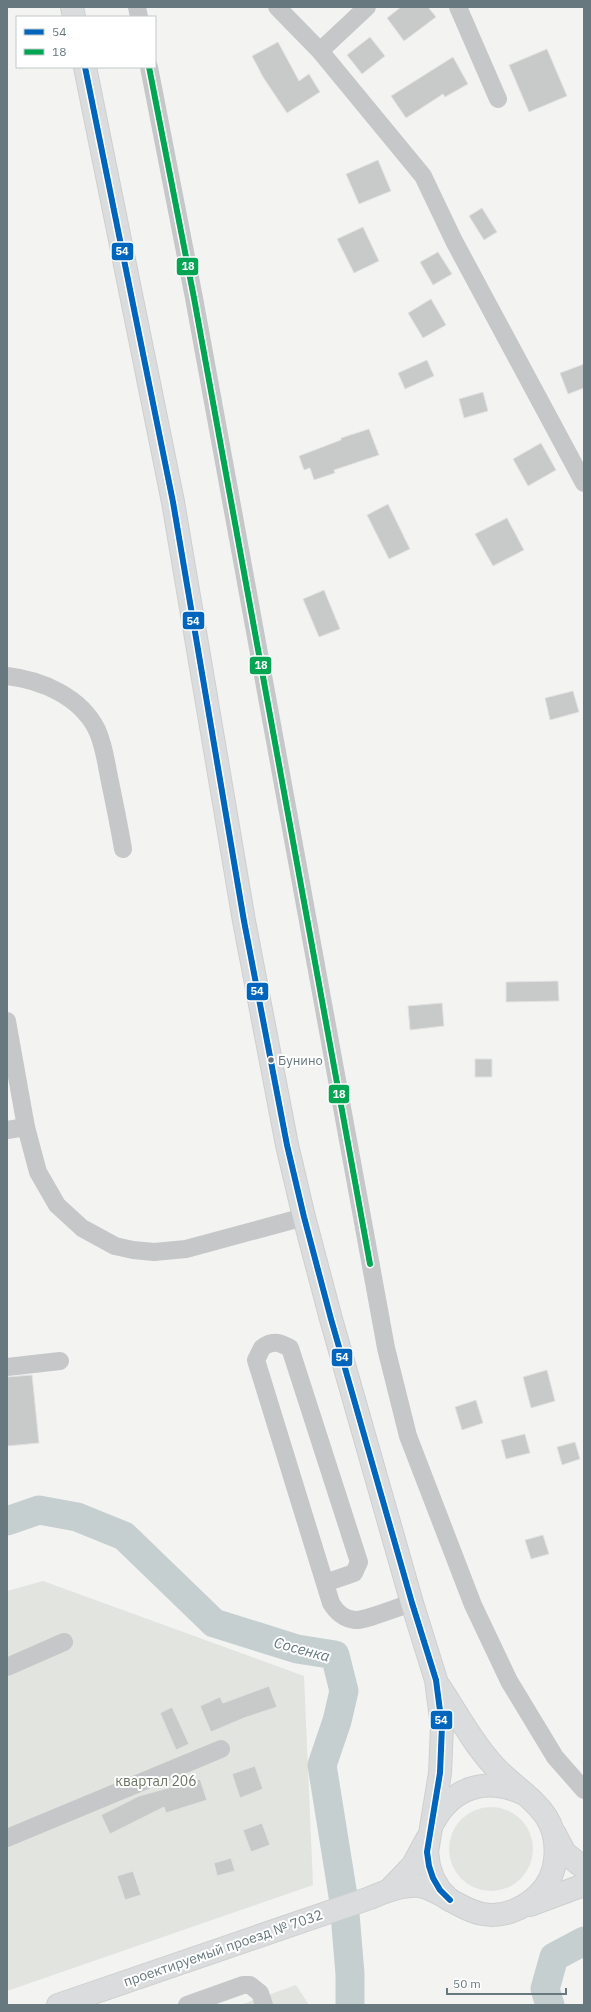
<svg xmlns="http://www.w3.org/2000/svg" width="591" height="2012" viewBox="0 0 591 2012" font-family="'IBM Plex Sans',sans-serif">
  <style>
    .green { fill: #e2e4df }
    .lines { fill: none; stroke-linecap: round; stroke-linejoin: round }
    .river { stroke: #c6cfd0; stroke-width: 29 }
    .building { fill: #c8caca; stroke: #e2e2e2 }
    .major-casing { stroke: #cecfcf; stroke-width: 24 }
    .minor { stroke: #c5c7c8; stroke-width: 18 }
    .major { stroke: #dbdcdd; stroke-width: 22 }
    .bus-1-casing { stroke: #fff; stroke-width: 9 }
    .bus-2-casing { stroke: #fff; stroke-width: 9 }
    .bus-1 { stroke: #0065bd; stroke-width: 6 }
    .bus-2 { stroke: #00a651; stroke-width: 6 }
    .bus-dot { fill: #67797e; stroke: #fff; stroke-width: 1.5 }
    .labels { text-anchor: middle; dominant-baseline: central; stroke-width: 4; stroke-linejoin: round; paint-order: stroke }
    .bus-label { font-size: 13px; fill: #67797e; stroke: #fff; text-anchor: start }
    .park-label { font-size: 14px; fill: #6c7665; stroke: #fff }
    .street-label { font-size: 14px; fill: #67797e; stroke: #fff }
    .water-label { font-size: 15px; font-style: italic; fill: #637a7b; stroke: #fff }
    .line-badge { stroke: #fff; stroke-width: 1.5 }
    .badge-label { font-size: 11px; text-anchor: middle; font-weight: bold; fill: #fff }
  </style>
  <rect width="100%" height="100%" fill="#f3f3f2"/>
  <!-- green -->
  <g class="green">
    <polygon points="43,1581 304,1676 313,1885 7,1991 7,1591"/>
    <circle cx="491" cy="1849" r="42"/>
    <polygon points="296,1985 309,2005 240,2005"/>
  </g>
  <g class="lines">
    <!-- river -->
    <g class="river">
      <polyline points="7,1521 39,1510 77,1517 124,1536 214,1623 297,1649 335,1655 344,1691 337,1721 322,1765 344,1902 350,1974 350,2005"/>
      <polyline points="550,2005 545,1989 554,1957 584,1941"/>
    </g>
  </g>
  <!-- building -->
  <g class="building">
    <polygon points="401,7 428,7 436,17 404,41 387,18"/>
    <polygon points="370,37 385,56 362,74 347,55"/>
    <polygon points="278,42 299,81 309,74 320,92 287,113 263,77 252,56"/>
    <polygon points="547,49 567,96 529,112 509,65"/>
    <polygon points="453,57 468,84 445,97 443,94 406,118 391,96"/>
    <polygon points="378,160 391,191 359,204 346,174"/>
    <polygon points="482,208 497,232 484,240 469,216"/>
    <polygon points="363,227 379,261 354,273 337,239"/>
    <polygon points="438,252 452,274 433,285 420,262"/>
    <polygon points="431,299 446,325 423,338 408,313"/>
    <polygon points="427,360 434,376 405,389 398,373"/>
    <polygon points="584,364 584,388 568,394 560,373"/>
    <polygon points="483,392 488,411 464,418 459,399"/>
    <polygon points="369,429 379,455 334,470 335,473 314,480 310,468 304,470 299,456 341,440 341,438"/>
    <polygon points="541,443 556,470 528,486 513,459"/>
    <polygon points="388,504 410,549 389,559 367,515"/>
    <polygon points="507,518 524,550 493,566 475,534"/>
    <polygon points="324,590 340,629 319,637 303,599"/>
    <polygon points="573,691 579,712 550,720 545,698"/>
    <polygon points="558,981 559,1001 506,1002 506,982"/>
    <polygon points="442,1003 444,1026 410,1030 408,1006"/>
    <rect x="475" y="1059" width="17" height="18"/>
    <polygon points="547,1370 555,1401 531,1408 523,1377"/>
    <polygon points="32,1375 39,1443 7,1446 7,1377"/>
    <polygon points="476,1400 483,1423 462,1430 455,1407"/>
    <polygon points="525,1434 530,1453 506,1459 501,1440"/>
    <polygon points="575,1442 580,1459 562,1465 557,1447"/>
    <polygon points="543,1535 549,1554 531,1559 525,1540"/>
    <polygon points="269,1686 277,1707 244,1718 211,1732 200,1706 220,1697 223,1703"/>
    <polygon points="172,1707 189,1744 176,1750 160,1713"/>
    <polygon points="255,1766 263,1789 240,1798 232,1774"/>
    <polygon points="200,1779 207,1800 166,1813 164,1807 110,1834 101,1815 139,1796"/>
    <polygon points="262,1823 270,1845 251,1852 243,1830"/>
    <polygon points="231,1858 235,1871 217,1876 214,1863"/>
    <polygon points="133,1871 141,1895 125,1900 117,1876"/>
  </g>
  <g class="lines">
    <defs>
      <g id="major">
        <polyline points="72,7 74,17"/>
        <polyline points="85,67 173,502 244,921 287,1145 304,1217 331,1319 412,1603 436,1680 442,1726 440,1773 427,1852 429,1866 433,1878 440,1890 450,1900"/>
        <path d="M433 1823C452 1787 486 1777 522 1793"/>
        <polyline points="555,1834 565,1853 584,1868"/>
        <polyline points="389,1890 413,1865 427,1839"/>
        <polyline points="530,1905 584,1885"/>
        <path d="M58 2005 370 1898C383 1892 405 1884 420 1886 429 1888 442 1895 450 1900 462 1906 470 1912 483 1914 504 1918 524 1908 538 1895 548 1886 554 1872 555 1860 561 1810 523 1797 494 1766 472 1742 457 1713 439 1686"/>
      </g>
    </defs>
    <!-- major casing -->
    <use href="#major" class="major-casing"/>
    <!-- minor -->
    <g class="minor">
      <polyline points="137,7 139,17"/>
      <polyline points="277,7 320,51 423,176 454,241 584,483"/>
      <polyline points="458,7 498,99"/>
      <polyline points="320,51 367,7"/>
      <polyline points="149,67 194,298 386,1348 408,1436 473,1605 509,1681 555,1757 584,1790"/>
      <path d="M7 676C42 680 81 697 97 730 104 745 106 762 109 777 114 801 119 825 123 849"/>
      <polyline points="7,1021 26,1127 38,1172 57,1205 82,1228 115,1246 133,1250 154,1252 186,1249 304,1217"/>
      <polyline points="7,1130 26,1127"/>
      <polyline points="7,1367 60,1361"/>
      <path d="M325 1583 354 1573 359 1562 290 1348C279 1342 272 1340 262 1348L256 1360 331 1603C336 1612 345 1619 355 1620 364 1621 401 1606 412 1603"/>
      <polyline points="7,1667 64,1642"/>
      <polyline points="7,1838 221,1749"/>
      <polyline points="187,2005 243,1985 250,1985 260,1993 264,2005"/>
    </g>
    <!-- major -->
    <use href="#major" class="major"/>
    <defs>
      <polyline id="bus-1" points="85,67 173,502 244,921 287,1145 304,1217 331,1319 412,1603 436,1680 442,1726 440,1773 427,1852 429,1866 433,1878 440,1890 450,1900"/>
      <polyline id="bus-2" points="149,67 194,298 370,1264"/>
    </defs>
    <!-- bus-1 casing -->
    <use href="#bus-1" class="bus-1-casing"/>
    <!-- bus-2 casing -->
    <use href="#bus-2" class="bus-2-casing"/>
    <!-- bus-1 -->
    <use href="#bus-1" class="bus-1"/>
    <!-- bus-2 -->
    <use href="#bus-2" class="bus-2"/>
  </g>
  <!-- markers -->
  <circle class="bus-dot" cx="271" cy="1060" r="3.5"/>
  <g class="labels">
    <!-- bus labels -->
    <g class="bus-label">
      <text x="278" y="1060">Бунино</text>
    </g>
    <!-- park labels -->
    <g class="park-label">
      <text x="156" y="1781">квартал 206</text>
    </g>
    <!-- street labels -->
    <g class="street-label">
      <text transform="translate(223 1948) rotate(-19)">проектируемый проезд № 7032</text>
    </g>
    <!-- water labels -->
    <g class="water-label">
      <text transform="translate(302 1649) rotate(15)">Сосенка</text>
    </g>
  </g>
  <g class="line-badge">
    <rect x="111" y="242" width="23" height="19" rx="4" fill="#0065bd"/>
    <rect x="176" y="257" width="23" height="19" rx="4" fill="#00a651"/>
    <rect x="182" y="611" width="23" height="19" rx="4" fill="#0065bd"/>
    <rect x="249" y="656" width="23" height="19" rx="4" fill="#00a651"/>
    <rect x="246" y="982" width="23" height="19" rx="4" fill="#0065bd"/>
    <rect x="328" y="1084" width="22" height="20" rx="4" fill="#00a651"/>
    <rect x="331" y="1348" width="22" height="19" rx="4" fill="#0065bd"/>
    <rect x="430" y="1710" width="23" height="20" rx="4" fill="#0065bd"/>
  </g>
  <g class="badge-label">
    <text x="122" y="255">54</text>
    <text x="188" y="270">18</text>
    <text x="193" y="625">54</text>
    <text x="261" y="669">18</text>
    <text x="257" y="995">54</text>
    <text x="339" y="1098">18</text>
    <text x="342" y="1361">54</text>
    <text x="441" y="1724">54</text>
  </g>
  <!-- border -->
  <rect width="591" height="2012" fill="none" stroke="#67797e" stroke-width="16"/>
  <!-- legend -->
  <rect x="16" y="16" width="140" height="52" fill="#ffffff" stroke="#c2c9cb"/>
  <rect x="24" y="29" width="20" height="6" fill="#0065bd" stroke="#c2c9cb"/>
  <text x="52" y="36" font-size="12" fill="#67797e">54</text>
  <rect x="24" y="49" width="20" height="6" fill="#00a651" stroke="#c2c9cb"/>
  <text x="52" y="56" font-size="12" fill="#67797e">18</text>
  <!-- scale -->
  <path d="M447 1988v6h119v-6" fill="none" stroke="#67797e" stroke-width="2"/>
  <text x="453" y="1988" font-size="12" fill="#67797e" stroke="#ffffff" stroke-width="3" paint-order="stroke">50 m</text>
</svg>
